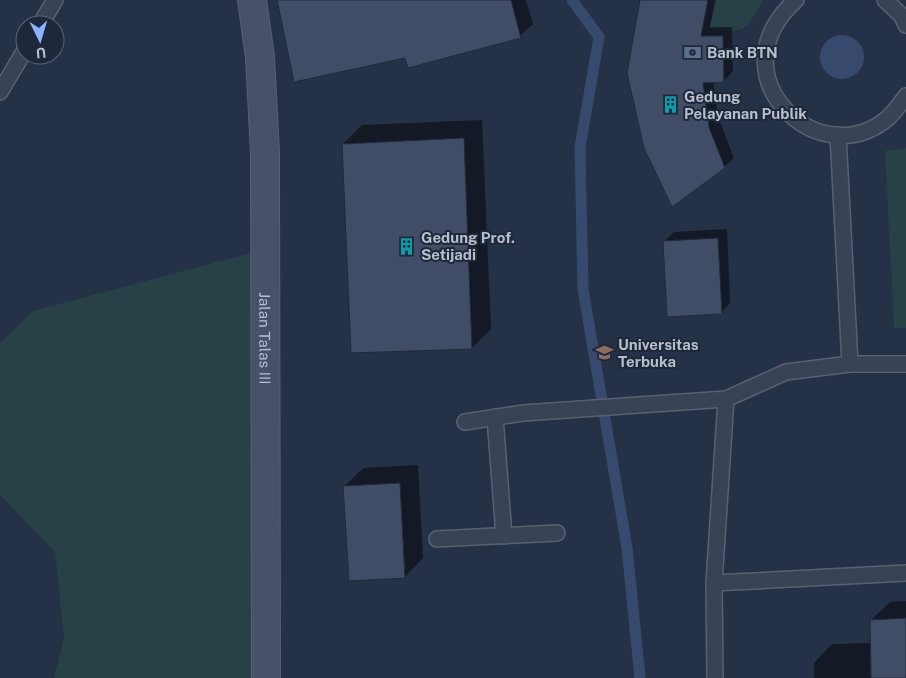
<svg xmlns="http://www.w3.org/2000/svg" width="906" height="678" viewBox="0 0 906 678" font-family="'Public Sans',sans-serif">
  <style>
    .green { fill: #274147 }
    .water { fill: #374a6e }
    .shadow { fill: #0007 }
    .lines { fill: none; stroke-linecap: round; stroke-linejoin: round }
    .stream { stroke: #374a6e; stroke-width: 11 }
    .building { fill: #414d66; stroke: #202a3c }
    .lane-casing { stroke: #586172; stroke-width: 18 }
    .secondary-casing { stroke: #586172; stroke-width: 30 }
    .lane { stroke: #394355; stroke-width: 15 }
    .secondary { stroke: #475168; stroke-width: 28 }
    .labels { text-anchor: middle; dominant-baseline: central; stroke-width: 4; stroke-linejoin: round; paint-order: stroke }
    .poi-label { font-size: 15px; font-weight: bold; fill: #b7bfce; stroke: #1e283a; text-anchor: start }
    .street-label { font-size: 15px; fill: #b7bfce; stroke: #1e283a }
  </style>
  <rect width="100%" height="100%" fill="#243146"/>
  <!-- green -->
  <g class="green">
    <path d="M717 0H763C745 32 746 34 709 28Z"/>
    <polygon points="906,148 906,328 894,328 885,151"/>
    <polygon points="262,250 256,678 54,678 64,638 55,552 0,495 0,343 33,311"/>
  </g>
  <!-- water -->
  <circle class="water" cx="842" cy="57" r="22"/>
  <!-- shadow -->
  <g class="shadow">
    <polygon points="278,0 526,0 533,24 520,36 406,56"/>
    <polygon points="641,0 715,0 710,27 732,27 733,71 724,81 713,81 718,117 734,158 724,167"/>
    <polygon points="482,120 491,329 472,348 343,144 362,125"/>
    <polygon points="727,229 730,303 721,313 665,241 674,232"/>
    <polygon points="418,465 423,558 405,577 345,486 363,468"/>
    <polygon points="906,601 906,678 814,678 814,663 832,644 871,643 871,620 890,602"/>
  </g>
  <g class="lines">
    <!-- stream -->
    <polyline class="stream" points="572,0 599,37 580,147 583,289 627,548 640,678"/>
  </g>
  <!-- building -->
  <g class="building">
    <polygon points="277,0 511,0 521,38 408,68 405,58 294,82"/>
    <polygon points="640,0 708,0 701,36 723,36 724,82 703,83 709,127 725,168 672,207 644,148 627,73"/>
    <polygon points="464,138 472,349 351,353 342,144"/>
    <polygon points="718,238 722,314 667,317 663,241"/>
    <polygon points="400,483 405,578 349,581 343,486"/>
    <polygon points="906,618 906,678 871,678 870,620"/>
  </g>
  <g class="lines">
    <defs>
      <g id="lane">
        <path d="M796 0C712 75 820 178 889 117 895 111 901 103 906 96"/>
        <polyline points="885,0 902,16 906,25"/>
        <polyline points="40,25 55,0"/>
        <polyline points="0,92 25,50"/>
        <polyline points="838,135 850,364"/>
        <polyline points="495,417 504,536"/>
        <polyline points="465,422 523,413 726,399"/>
        <polyline points="437,539 557,533"/>
        <polyline points="714,583 906,573"/>
        <polyline points="715,678 714,583 726,399 786,372 850,364 906,364"/>
      </g>
      <g id="secondary">
        <path id="s1" d="M252 0 260 57 265 153 266 678"/>
      </g>
    </defs>
    <!-- lane casing -->
    <use href="#lane" class="lane-casing"/>
    <!-- secondary casing -->
    <use href="#secondary" class="secondary-casing"/>
    <!-- lane -->
    <use href="#lane" class="lane"/>
    <!-- secondary -->
    <use href="#secondary" class="secondary"/>
  </g>
  <!-- icons -->
  <defs>
    <symbol id="bank-bare" viewBox="-9 -9 18 18"><path d="M-6-4H6V4H-6ZM0-2.3a2.3 2.3 0 1 0 0 4.6a2.3 2.3 0 1 0 0-4.6Z" fill="#5c6f8a" stroke="#1e283a" stroke-width="2.5" paint-order="stroke"/></symbol>
    <symbol id="building-bare" viewBox="-9 -9 18 18"><path d="M-4-6H4V6H1V3H-1V6H-4ZM-2.5-4.3h1.7v1.8h-1.7ZM.8-4.3h1.7v1.8H.8ZM-2.5-1h1.7V.8h-1.7ZM.8-1h1.7V.8H.8Z" fill="#0f9aa8" stroke="#1e283a" stroke-width="2.5" paint-order="stroke"/></symbol>
    <symbol id="university-bare" viewBox="-9 -9 18 18"><path d="M0-5L7-2L0 1L-7-2ZM-4 1L0 2.5L4 1V4Q0 6-4 4Z" fill="#8d6e63" stroke="#1e283a" stroke-width="2.5" paint-order="stroke"/></symbol>
  </defs>
  <g fill-rule="evenodd">
    <use href="#bank-bare" x="680" y="40" width="25" height="25"/>
    <use href="#building-bare" x="658" y="92" width="25" height="25"/>
    <use href="#building-bare" x="394" y="234" width="25" height="25"/>
    <use href="#university-bare" x="592" y="340" width="25" height="25"/>
  </g>
  <g class="labels">
    <!-- poi labels -->
    <g class="poi-label">
      <text x="707" y="52">Bank BTN</text>
      <text x="684" y="96">Gedung<tspan x="684" dy="17">Pelayanan Publik</tspan></text>
      <text x="421" y="237">Gedung Prof.<tspan x="421" dy="17">Setijadi</tspan></text>
      <text x="618" y="344">Universitas<tspan x="618" dy="17">Terbuka</tspan></text>
    </g>
    <!-- street labels -->
    <g class="street-label">
      <text stroke="none"><textPath href="#s1" startOffset="339">Jalan Talas III</textPath></text>
    </g>
  </g>
  <!-- north arrow -->
  <g transform="translate(40 40) rotate(175)"><circle r="24" fill="#1e283a" stroke="#5b6475"/>
  <path d="M0-4L9 19L0 12L-9 19Z" fill="#8bb1ff"/>
  <text y="-8" font-size="14" font-weight="bold" text-anchor="middle" fill="#b7bfce">U</text>
  </g>
</svg>
